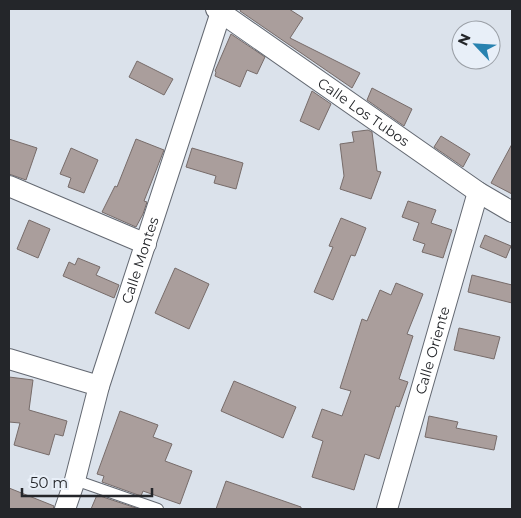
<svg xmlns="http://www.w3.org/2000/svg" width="521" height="518" viewBox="0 0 521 518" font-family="Montserrat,sans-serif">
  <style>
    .building { fill: #aa9e9c; stroke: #776c6a }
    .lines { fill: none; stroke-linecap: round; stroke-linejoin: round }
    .lane-casing { stroke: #646972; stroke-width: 12 }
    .street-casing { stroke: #646972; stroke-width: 22 }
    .lane { stroke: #fff; stroke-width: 10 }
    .street { stroke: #fff; stroke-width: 20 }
    .labels { text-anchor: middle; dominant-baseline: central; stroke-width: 5; stroke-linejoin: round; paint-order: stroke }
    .street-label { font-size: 14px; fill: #24262a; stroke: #e8eff8 }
  </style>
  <rect width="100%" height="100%" fill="#dbe2eb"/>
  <!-- building -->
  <g class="building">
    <polygon points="241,9 289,9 303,18 290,38 360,73 352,88 240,11"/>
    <polygon points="231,34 265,57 257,74 247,70 240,87 215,76 216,72 215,71"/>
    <polygon points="137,61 173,79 164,95 129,77"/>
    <polygon points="372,88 412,109 404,126 367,100"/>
    <polygon points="312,91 331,104 319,130 300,121"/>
    <polygon points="368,130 372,132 377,171 381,172 371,199 340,189 344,176 340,144 354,142 352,132"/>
    <polygon points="441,136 470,154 463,167 434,147"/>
    <polygon points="9,139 37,148 26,180 9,174"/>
    <polygon points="136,139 164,150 144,201 147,202 143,214 136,227 102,212 115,186 117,187"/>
    <polygon points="512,144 512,194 491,183"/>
    <polygon points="71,148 98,160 84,193 68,187 71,178 60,174"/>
    <polygon points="192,148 243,163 236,189 214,183 216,176 186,167"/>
    <polygon points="408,201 436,210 431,223 452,230 443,258 422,252 425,244 413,240 419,223 402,217"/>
    <polygon points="341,218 366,228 355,256 351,255 333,300 314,292 333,247 329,246"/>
    <polygon points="29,220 50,229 38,258 17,249"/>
    <polygon points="485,235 511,246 506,258 480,247"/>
    <polygon points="78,258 100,267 96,275 119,285 114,298 63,276 69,262 75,265"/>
    <polygon points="175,268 209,284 189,329 155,313"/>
    <polygon points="472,275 512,285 512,303 468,292"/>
    <polygon points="396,283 423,294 407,334 413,336 399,379 408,382 399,407 396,406 379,459 365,454 354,490 312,477 323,441 312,437 322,409 342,416 351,391 340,388 362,319 367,321 380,290 391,295"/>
    <polygon points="459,328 500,337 494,359 454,350"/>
    <polygon points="9,377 33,380 29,410 67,421 63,436 55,434 49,455 14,445 20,423 9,422"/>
    <polygon points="234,381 296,407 283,438 221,411"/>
    <polygon points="120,411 158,425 153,437 172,444 165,461 192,471 180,504 143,491 141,496 102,482 104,476 97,474"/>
    <polygon points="429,416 458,422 456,428 497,436 494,450 425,437"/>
    <polygon points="226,481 301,507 301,509 216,509"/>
    <polygon points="9,488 54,506 53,509 9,509"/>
    <polygon points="97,495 136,508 91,509"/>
  </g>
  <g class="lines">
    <defs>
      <polyline id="lane" points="75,480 158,509"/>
      <g id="street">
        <path id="s1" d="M216 9 478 192 512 212"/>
        <polyline points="9,186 146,244"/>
        <polyline points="9,359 99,386"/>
        <path id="s2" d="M65 509 75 480 99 386 221 12"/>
        <path id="s3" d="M387 509 478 192"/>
      </g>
    </defs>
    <!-- lane casing -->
    <use href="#lane" class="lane-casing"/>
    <!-- street casing -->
    <use href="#street" class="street-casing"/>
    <!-- lane -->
    <use href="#lane" class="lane"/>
    <!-- street -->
    <use href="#street" class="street"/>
  </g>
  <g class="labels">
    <!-- street labels -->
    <g class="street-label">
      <text stroke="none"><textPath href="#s1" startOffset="180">Calle Los Tubos</textPath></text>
      <text stroke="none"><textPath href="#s2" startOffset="260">Calle Montes</textPath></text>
      <text stroke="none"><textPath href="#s3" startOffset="165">Calle Oriente</textPath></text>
    </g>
  </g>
  <!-- border -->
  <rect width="521" height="518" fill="none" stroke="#24262a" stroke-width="20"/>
  <!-- north arrow -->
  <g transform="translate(476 45) rotate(295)"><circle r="24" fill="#e8eff8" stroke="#9a9fa6"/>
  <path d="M0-4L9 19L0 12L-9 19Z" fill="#2882b0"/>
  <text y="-8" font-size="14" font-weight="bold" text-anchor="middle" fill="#24262a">N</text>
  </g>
  <!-- scale -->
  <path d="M22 488v8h130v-8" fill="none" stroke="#24262a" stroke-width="2.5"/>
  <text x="30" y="488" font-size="15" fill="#24262a" stroke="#e8eff8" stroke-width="4" paint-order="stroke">50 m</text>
</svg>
